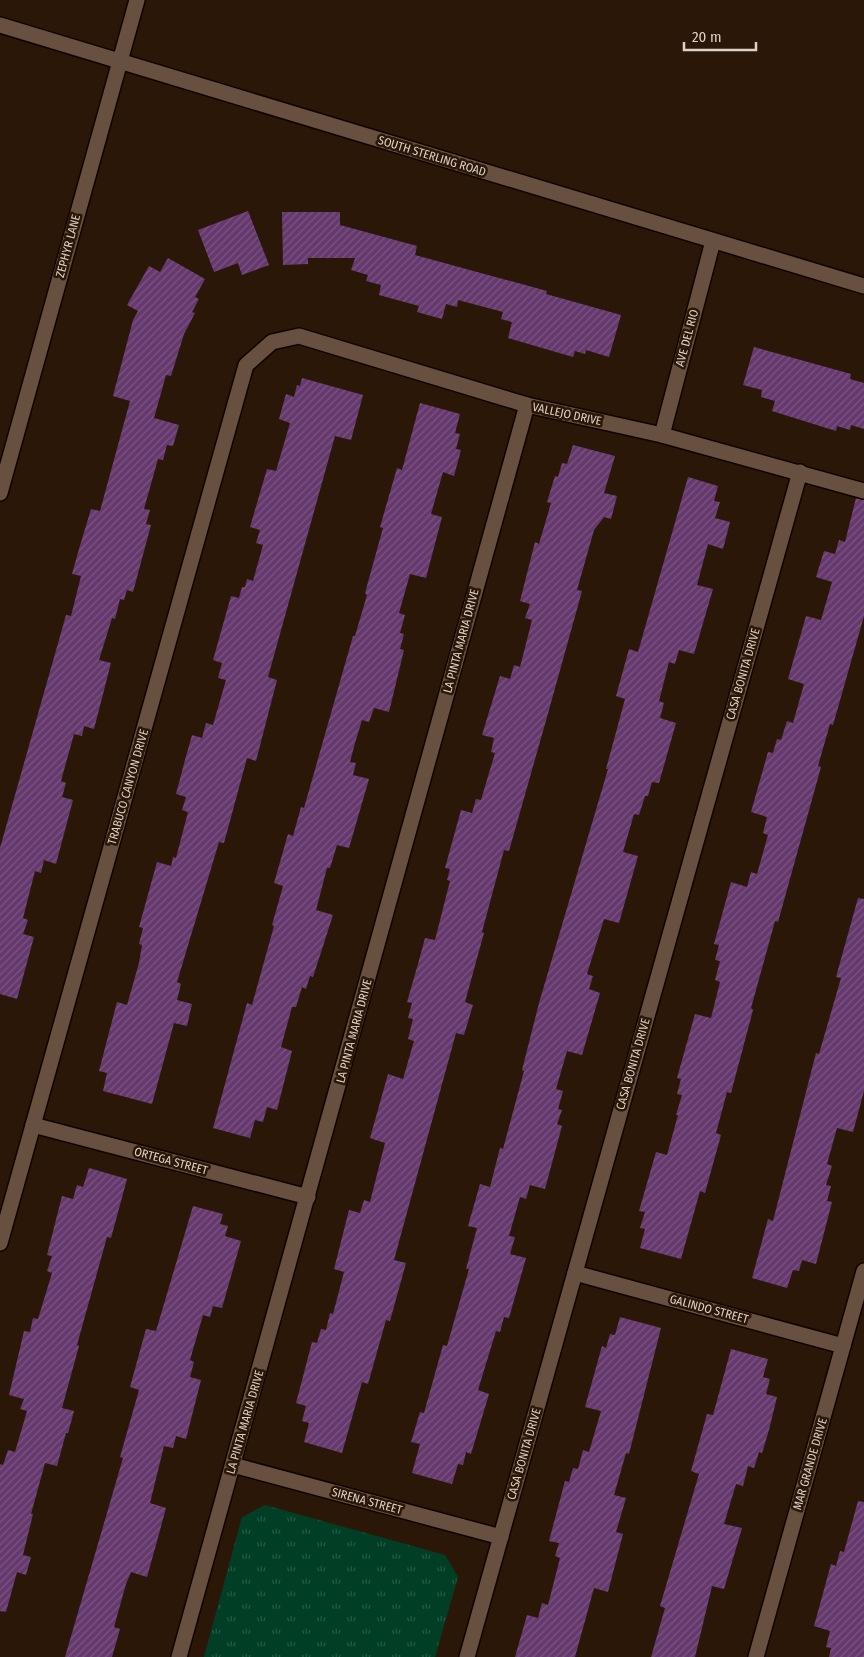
<svg xmlns="http://www.w3.org/2000/svg" width="864" height="1657" viewBox="0 0 864 1657" font-family="'Fira Sans Condensed',sans-serif">
  <style>
    .park { fill: url(#park-tufts) }
    .building { fill: url(#building-hatch) }
    .lines { fill: none; stroke-linecap: round; stroke-linejoin: round }
    .minor-casing { stroke: #120300; stroke-width: 18 }
    .tertiary-casing { stroke: #120300; stroke-width: 18 }
    .minor { stroke: #685040; stroke-width: 15 }
    .tertiary { stroke: #685040; stroke-width: 15 }
    .labels { text-anchor: middle; dominant-baseline: central; stroke-width: 5; stroke-linejoin: round; paint-order: stroke }
    .street-label { font-size: 12px; fill: #dfd1c8; stroke: #2b1708 }
  </style>
  <defs>
    <pattern id="park-tufts" width="24" height="20" patternUnits="userSpaceOnUse" patternTransform="scale(1.25)"><rect width="24" height="20" fill="#003f26"/><path d="M3 7l-1-3M5 7V3M7 7l1-3M15 17l-1-3M17 17v-4M19 17l1-3" fill="none" stroke="#255a44"/></pattern>
    <pattern id="building-hatch" width="6" height="6" patternUnits="userSpaceOnUse" patternTransform="scale(1.25)"><rect width="6" height="6" fill="#66396e"/><path d="M-1 1l2-2M0 6l6-6M5 7l2-2" fill="none" stroke="#7b5581"/></pattern>
  </defs>
  <rect width="100%" height="100%" fill="#2b1708"/>
  <!-- park -->
  <polygon class="park" points="265,1505 445,1555 458,1577 435,1657 204,1657 242,1517"/>
  <!-- building -->
  <g class="building">
    <polygon points="248,211 269,265 242,275 238,263 214,272 198,230"/>
    <polygon points="282,212 340,212 340,225 417,246 415,255 547,291 546,294 621,315 609,357 586,350 585,354 575,351 573,357 508,338 512,322 501,319 503,312 458,300 457,307 446,304 442,319 417,312 419,306 379,295 381,285 366,281 368,275 351,270 355,258 308,258 308,264 283,265"/>
    <polygon points="168,258 205,279 195,297 199,299 192,312 195,313 184,334 171,376 166,375 154,418 179,425 173,446 167,445 163,460 158,459 144,509 150,510 146,524 151,525 133,592 127,590 124,600 120,599 115,619 112,618 99,660 111,663 94,729 84,726 82,736 74,734 61,781 66,783 62,797 73,800 56,864 44,860 41,873 35,871 23,918 28,920 23,934 34,937 17,999 0,994 0,848 66,615 71,616 81,576 72,574 79,549 91,509 100,511 130,401 113,396 133,320 138,311 127,305 149,266 160,272"/>
    <polygon points="754,347 851,374 850,379 864,383 864,429 851,425 850,430 837,426 836,431 772,411 775,401 761,397 762,390 743,385"/>
    <polygon points="302,378 363,395 351,440 335,436 268,677 277,680 256,761 247,758 224,843 219,842 177,982 181,984 177,1000 192,1004 187,1026 174,1023 152,1104 103,1091 107,1073 99,1071 117,1002 127,1005 139,963 142,945 139,944 143,928 139,927 157,862 171,866 173,857 176,858 188,812 182,810 186,797 176,794 185,760 192,735 202,738 206,723 213,725 226,680 218,678 222,663 213,660 231,596 239,598 242,587 245,587 247,579 253,581 263,545 256,543 260,530 250,527 267,469 276,471 290,423 279,419 286,394 294,397 297,385 300,386"/>
    <polygon points="420,403 460,414 455,433 460,434 456,449 461,450 454,476 443,472 431,514 442,517 426,578 410,574 399,613 405,615 400,633 404,634 400,649 404,650 389,712 374,708 369,722 362,720 355,743 350,762 356,763 353,775 369,779 349,848 337,845 330,868 327,868 316,910 333,915 313,977 310,976 306,989 302,987 296,1007 292,1007 281,1047 292,1051 277,1110 267,1107 263,1122 255,1120 250,1138 213,1128 247,1003 252,1005 274,926 272,925 283,886 274,883 288,834 293,836 301,807 304,808 353,636 355,636 367,595 365,593 383,528 380,527 397,468 402,470"/>
    <polygon points="573,445 615,456 604,493 617,496 611,519 604,517 594,530 577,590 582,591 547,717 509,851 504,850 482,932 484,933 465,1002 473,1005 464,1035 456,1033 394,1260 406,1263 390,1321 386,1320 368,1384 362,1382 342,1453 304,1442 309,1423 302,1421 306,1406 296,1403 312,1342 317,1343 321,1329 326,1330 330,1313 333,1314 344,1272 334,1269 349,1210 360,1213 364,1200 370,1202 385,1143 370,1138 388,1074 403,1079 414,1041 408,1039 413,1019 408,1018 412,1003 407,1002 418,964 425,938 435,940 450,881 447,880 450,869 445,868 461,810 472,813 476,799 481,800 495,753 491,752 494,738 482,735 500,676 510,679 514,665 520,667 532,620 525,618 530,604 520,601 535,542 539,544 551,503 547,502 555,476 558,477 562,463 567,464"/>
    <polygon points="688,477 718,486 714,501 720,502 715,518 730,522 723,549 708,544 697,585 713,589 694,654 679,650 675,664 669,662 659,701 664,703 660,718 676,723 659,783 652,782 648,796 645,796 639,815 634,814 623,852 638,856 619,923 604,919 587,974 593,976 589,989 600,993 582,1055 567,1051 556,1089 563,1091 558,1109 562,1110 557,1124 562,1126 545,1189 530,1185 526,1199 520,1197 509,1236 515,1237 510,1254 526,1258 509,1318 504,1317 500,1332 496,1331 478,1390 489,1394 471,1454 466,1452 463,1465 458,1464 452,1484 412,1473 420,1444 411,1442 420,1412 424,1413 443,1345 447,1346 469,1269 466,1269 477,1228 468,1226 480,1184 490,1187 500,1148 503,1149 524,1071 522,1070 539,1003 608,769 606,769 625,699 616,696 629,649 638,652"/>
    <polygon points="856,498 864,500 864,616 833,725 830,724 818,766 821,767 778,922 775,921 751,1008 753,1010 731,1093 727,1092 716,1133 721,1135 705,1193 700,1191 681,1259 640,1248 645,1229 640,1228 645,1212 639,1211 656,1152 667,1155 678,1115 676,1115 682,1095 677,1094 681,1079 677,1078 695,1014 711,1018 720,982 715,980 720,961 715,960 719,945 714,944 731,882 747,887 751,872 757,874 768,835 763,833 767,817 751,812 768,752 773,753 777,739 781,740 787,721 793,723 804,684 788,679 806,616 821,620 832,582 816,577 824,551 835,554 839,540 845,542"/>
    <polygon points="858,898 864,899 864,1091 853,1132 837,1128 827,1164 832,1166 826,1185 831,1186 827,1201 832,1202 816,1264 802,1260 799,1271 793,1270 787,1288 752,1278 768,1219 773,1221 816,1053 819,1054 841,978 836,977"/>
    <polygon points="89,1168 127,1179 111,1238 107,1237 77,1345 79,1346 62,1408 74,1411 68,1433 66,1433 57,1466 45,1463 31,1514 33,1514 23,1555 31,1557 26,1575 17,1572 6,1612 0,1611 0,1464 3,1465 8,1450 15,1452 27,1411 20,1409 24,1399 9,1395 24,1331 30,1332 33,1318 38,1319 52,1273 47,1271 52,1256 47,1255 62,1196 73,1199 77,1185 83,1187"/>
    <polygon points="193,1206 223,1214 220,1224 228,1226 225,1236 241,1241 222,1308 213,1306 210,1317 203,1315 190,1360 194,1362 190,1377 201,1380 186,1439 176,1436 173,1448 164,1446 150,1503 166,1508 159,1534 147,1577 131,1572 126,1584 114,1627 120,1629 112,1657 65,1657 123,1458 120,1457 139,1390 130,1387 146,1329 156,1331"/>
    <polygon points="620,1317 661,1328 629,1454 626,1453 614,1495 626,1498 616,1532 623,1534 608,1592 594,1588 575,1657 515,1657 527,1615 538,1618 542,1603 548,1605 560,1558 555,1556 559,1543 549,1541 565,1481 569,1482 573,1468 578,1469 583,1450 589,1452 601,1411 585,1407 602,1346 606,1348 610,1334 615,1335"/>
    <polygon points="731,1349 768,1359 763,1377 770,1379 766,1394 777,1397 769,1430 762,1453 759,1452 754,1468 748,1466 743,1486 736,1484 724,1524 742,1528 724,1589 712,1586 695,1657 651,1657 665,1608 660,1606 699,1474 691,1471 707,1414 713,1415"/>
    <polygon points="858,1501 864,1502 864,1657 829,1657 831,1648 826,1647 830,1631 814,1626 831,1564 836,1566 840,1551 844,1552"/>
  </g>
  <g class="lines">
    <defs>
      <g id="minor">
        <polyline points="662,435 713,241"/>
        <polyline points="0,493 137,0"/>
        <polyline points="33,1125 308,1197"/>
        <polyline points="0,1243 246,365 272,342 299,336 527,405 662,435 864,491"/>
        <polyline points="575,1273 843,1346"/>
        <polyline points="233,1465 501,1537"/>
        <polyline points="179,1657 527,405"/>
        <polyline points="467,1657 800,472"/>
        <polyline points="756,1657 864,1271"/>
      </g>
      <polyline id="tertiary" points="0,25 864,286"/>
    </defs>
    <!-- minor casing -->
    <use href="#minor" class="minor-casing"/>
    <!-- tertiary casing -->
    <use href="#tertiary" class="tertiary-casing"/>
    <!-- minor -->
    <use href="#minor" class="minor"/>
    <!-- tertiary -->
    <use href="#tertiary" class="tertiary"/>
  </g>
  <g class="labels">
    <!-- street labels -->
    <g class="street-label">
      <text transform="translate(432 156) rotate(17)">SOUTH STERLING ROAD</text>
      <text transform="translate(68 246) rotate(-75)">ZEPHYR LANE</text>
      <text transform="translate(687 338) rotate(-75)">AVE DEL RIO</text>
      <text transform="translate(567 414) rotate(12)">VALLEJO DRIVE</text>
      <text transform="translate(461 641) rotate(-75)">LA PINTA MARIA DRIVE</text>
      <text transform="translate(743 674) rotate(-74)">CASA BONITA DRIVE</text>
      <text transform="translate(128 787) rotate(-74)">TRABUCO CANYON DRIVE</text>
      <text transform="translate(354 1031) rotate(-75)">LA PINTA MARIA DRIVE</text>
      <text transform="translate(633 1064) rotate(-74)">CASA BONITA DRIVE</text>
      <text transform="translate(171 1161) rotate(15)">ORTEGA STREET</text>
      <text transform="translate(709 1309) rotate(15)">GALINDO STREET</text>
      <text transform="translate(245 1422) rotate(-74)">LA PINTA MARIA DRIVE</text>
      <text transform="translate(524 1454) rotate(-74)">CASA BONITA DRIVE</text>
      <text transform="translate(810 1464) rotate(-74)">MAR GRANDE DRIVE</text>
      <text transform="translate(367 1501) rotate(15)">SIRENA STREET</text>
    </g>
  </g>
  <!-- scale -->
  <path d="M684 42v8h72v-8" fill="none" stroke="#dfd1c8" stroke-width="2.5"/>
  <text x="692" y="42" font-size="15" fill="#dfd1c8" stroke="#2b1708" stroke-width="4" paint-order="stroke">20 m</text>
</svg>
